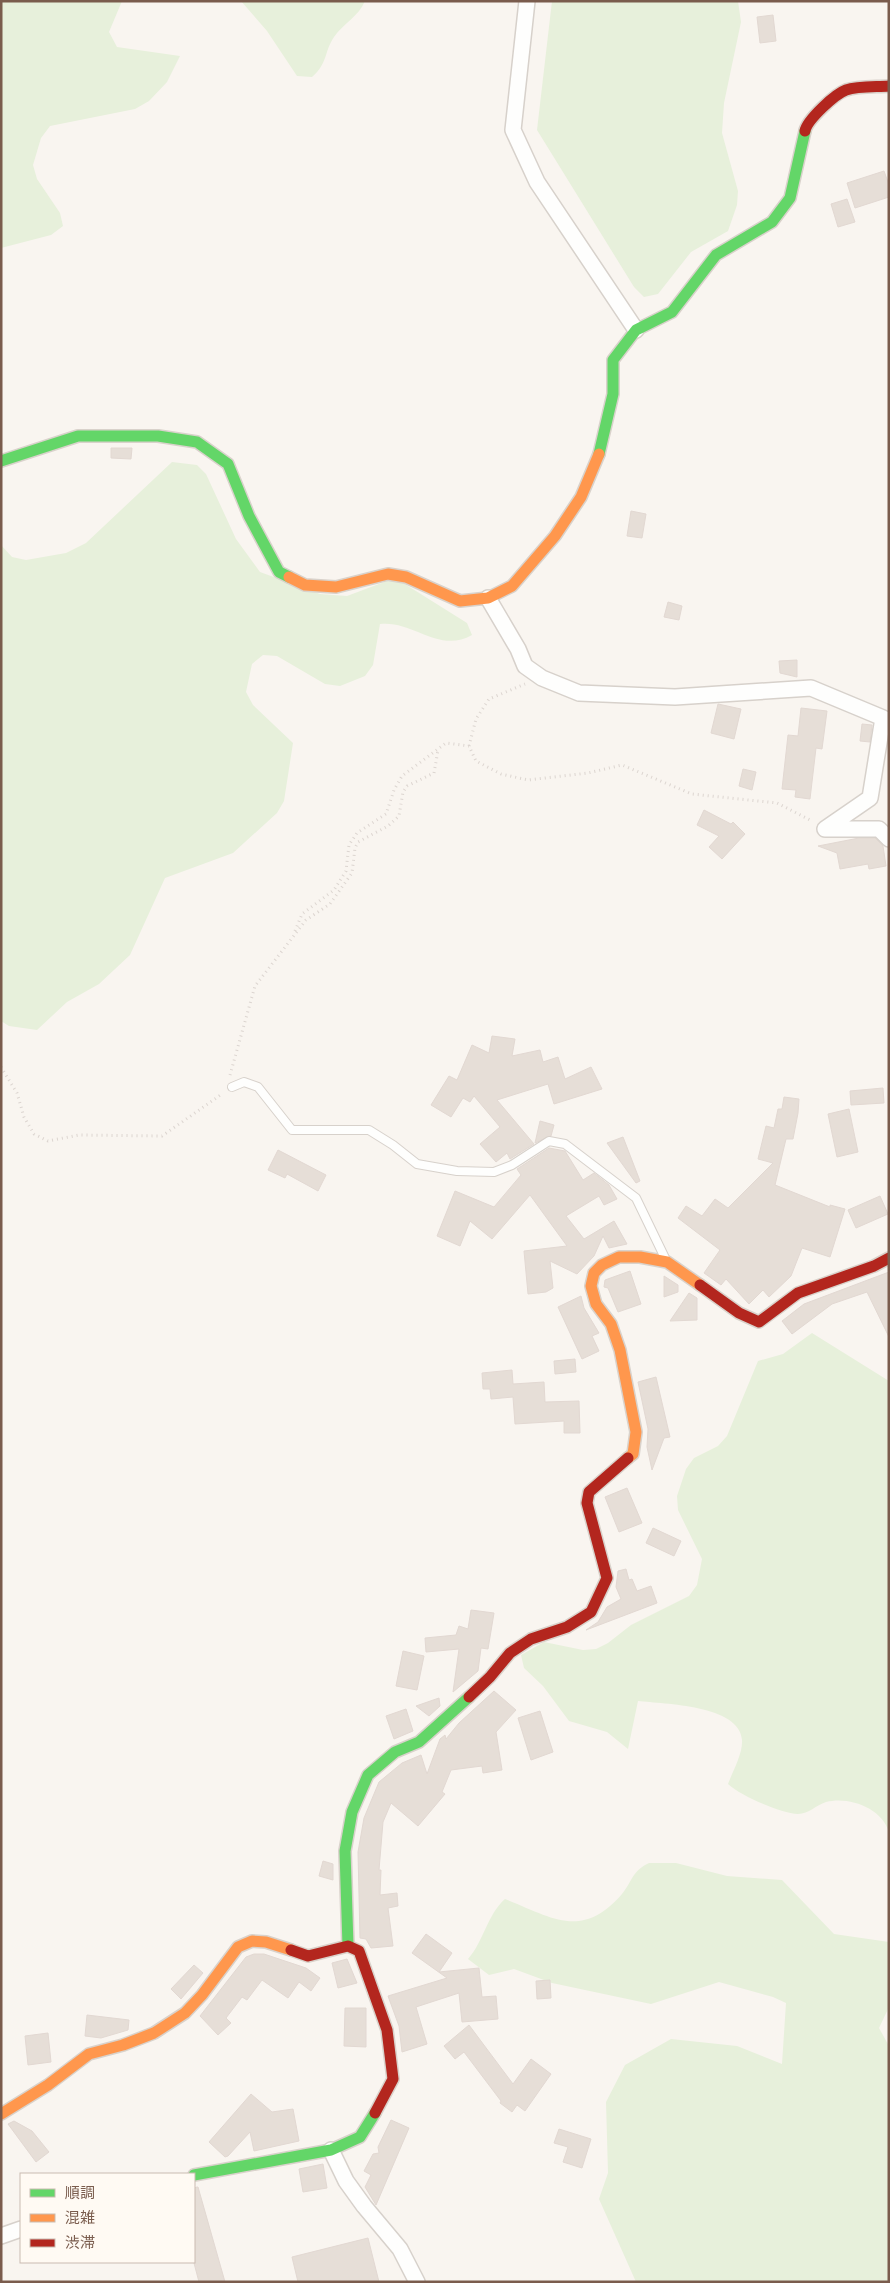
<svg xmlns="http://www.w3.org/2000/svg" width="890" height="2283" viewBox="0 0 890 2283" font-family="'Work Sans','Noto Sans JP',sans-serif">
  <style>
    .green { fill: #e7f0db }
    .building { fill: #e6ded7; stroke: #e2d8d2 }
    .lines { fill: none; stroke-linecap: round; stroke-linejoin: round }
    .lane-casing { stroke: #d7d1cb; stroke-width: 10 }
    .street-casing { stroke: #d7d1cb; stroke-width: 18 }
    .fast-casing { stroke: #d9d2cb; stroke-width: 14 }
    .slow-casing { stroke: #d9d2cb; stroke-width: 14 }
    .jam-casing { stroke: #d9d2cb; stroke-width: 14 }
    .path { stroke: #dcd5d0; stroke-width: 3; stroke-dasharray: 1 4; stroke-linecap: butt }
    .lane { stroke: #fefefd; stroke-width: 8 }
    .street { stroke: #fefefd; stroke-width: 15 }
    .fast { stroke: #63d668; stroke-width: 11 }
    .slow { stroke: #ff974d; stroke-width: 11 }
    .jam { stroke: #b3261e; stroke-width: 11 }
  </style>
  <rect width="100%" height="100%" fill="#f9f5f0"/>
  <!-- green -->
  <g class="green">
    <polygon points="1,1 122,1 109,32 117,47 180,56 167,82 149,101 135,109 50,126 41,138 33,165 37,179 60,213 63,226 51,235 1,248"/>
    <path d="M241 1H365C359 16 343 24 334 37 324 52 328 63 312 77L297 76 267 31Z"/>
    <polygon points="552,1 738,1 741,22 724,103 722,133 738,191 737,205 728,231 691,252 658,294 644,297 634,287 537,130"/>
    <path d="M172 462 197 465 206 474 236 539 260 572 320 594 347 596 387 581H400L467 623 472 635C439 654 413 620 380 624L373 665 365 676 340 686 325 684 277 656 263 655 252 664 246 692 253 705 293 743 284 801 277 813 233 853 165 878 130 955 99 984 67 1002 37 1030 9 1026 1 1021V545L12 557 26 560 66 553 86 543Z"/>
    <path d="M812 1333 889 1381V1832C882 1808 849 1796 826 1802 816 1805 809 1814 798 1814 780 1813 741 1796 728 1784 733 1771 743 1753 742 1740 740 1705 664 1704 638 1701L628 1749 607 1732 569 1721 543 1686 524 1668 521 1655 544 1642 583 1650 596 1649 608 1643 631 1625 689 1596 697 1585 702 1559 678 1510 677 1496 686 1469 694 1458 718 1446 727 1436 758 1361 783 1354Z"/>
    <path d="M649 1863H676L727 1876 782 1880 834 1934 889 1942V2007L879 2028 889 2046V2282H636L599 2199 608 2173 606 2102 625 2065 671 2039 737 2046 782 2064 786 2003 773 1997 719 1982 651 2004 552 1983 514 1969 489 1975 468 1959C484 1941 487 1915 505 1899 553 1918 582 1940 622 1894 633 1880 632 1871 649 1863Z"/>
  </g>
  <!-- building -->
  <g class="building">
    <polygon points="773,15 776,41 760,43 757,17"/>
    <polygon points="884,171 889,185 889,197 855,208 847,183"/>
    <polygon points="847,199 855,222 838,227 831,204"/>
    <polygon points="111,448 132,448 131,459 111,458"/>
    <polygon points="631,511 646,514 642,538 627,536"/>
    <polygon points="668,602 682,606 679,620 664,617"/>
    <polygon points="797,660 797,677 780,673 779,661"/>
    <polygon points="718,704 741,709 734,739 711,733"/>
    <polygon points="801,708 827,711 822,749 816,748 810,799 795,797 796,790 782,789 788,735 798,736"/>
    <polygon points="862,724 872,725 870,742 860,741"/>
    <polygon points="743,769 756,772 752,790 739,786"/>
    <polygon points="704,810 731,824 733,822 745,834 722,859 709,847 719,836 697,825"/>
    <polygon points="859,838 875,838 883,846 886,866 869,869 868,864 840,869 837,853 818,846"/>
    <polygon points="492,1036 515,1039 512,1056 540,1050 543,1062 558,1057 565,1079 591,1067 602,1089 554,1104 548,1084 497,1100 534,1144 510,1159 507,1153 496,1162 480,1144 500,1127 474,1096 470,1102 463,1098 451,1117 431,1105 449,1076 457,1080 472,1045 489,1053"/>
    <polygon points="883,1088 884,1103 851,1105 850,1091"/>
    <polygon points="784,1097 799,1099 798,1113 793,1139 786,1139 775,1185 830,1207 830,1205 845,1209 830,1257 802,1248 791,1276 769,1297 763,1290 749,1304 726,1279 721,1285 704,1273 720,1250 678,1218 686,1206 702,1216 715,1199 728,1208 773,1163 758,1159 766,1126 774,1128 778,1109 782,1109"/>
    <polygon points="849,1109 858,1152 837,1157 828,1114"/>
    <polygon points="540,1121 554,1125 551,1136 535,1143"/>
    <polygon points="623,1137 640,1181 636,1183 607,1143"/>
    <polygon points="549,1148 565,1151 583,1180 594,1173 609,1185 617,1199 604,1205 599,1196 566,1216 584,1239 614,1221 627,1244 609,1248 603,1236 594,1256 577,1274 550,1261 553,1288 546,1292 528,1294 524,1251 567,1246 530,1195 492,1239 470,1221 460,1246 437,1236 455,1191 494,1207 521,1175 517,1169"/>
    <polygon points="278,1150 326,1175 318,1191 287,1174 285,1178 268,1170"/>
    <polygon points="880,1196 888,1214 856,1228 848,1210"/>
    <polygon points="630,1271 641,1304 618,1312 608,1288 604,1287 605,1280"/>
    <polygon points="889,1272 889,1337 867,1292 832,1304 792,1334 782,1321 804,1304"/>
    <polygon points="664,1276 678,1285 678,1292 664,1297"/>
    <polygon points="689,1293 697,1298 697,1320 670,1321"/>
    <polygon points="581,1296 584,1308 599,1333 592,1336 599,1351 582,1359 558,1307"/>
    <polygon points="575,1359 576,1372 555,1374 554,1361"/>
    <polygon points="512,1370 513,1384 544,1382 545,1402 579,1401 580,1433 564,1433 564,1421 515,1424 513,1397 491,1399 490,1389 483,1389 482,1373"/>
    <polygon points="656,1377 670,1437 664,1438 652,1470 647,1447 648,1429 638,1382"/>
    <polygon points="627,1488 642,1523 619,1532 605,1497"/>
    <polygon points="653,1528 681,1541 674,1556 646,1543"/>
    <polygon points="626,1569 629,1580 632,1579 637,1591 651,1586 657,1603 586,1630 598,1622 607,1607 621,1599 616,1587 618,1571"/>
    <polygon points="471,1610 494,1613 488,1649 481,1648 478,1671 453,1692 459,1649 426,1652 425,1638 456,1635 459,1626 468,1629"/>
    <polygon points="403,1651 424,1656 417,1690 396,1686"/>
    <polygon points="494,1691 516,1710 496,1732 502,1770 483,1773 482,1766 451,1770 442,1792 445,1794 418,1826 391,1803 383,1822 379,1870 381,1870 380,1895 397,1893 398,1906 388,1908 393,1946 371,1948 366,1939 360,1938 358,1852 364,1818 379,1782 402,1763 421,1755 427,1774 440,1739 445,1735 446,1739 459,1723"/>
    <polygon points="439,1698 440,1706 429,1716 416,1706"/>
    <polygon points="406,1709 413,1731 394,1739 386,1716"/>
    <polygon points="540,1711 553,1752 531,1760 518,1718"/>
    <polygon points="323,1861 333,1864 333,1880 319,1876"/>
    <polygon points="426,1934 452,1953 439,1972 479,1968 482,1997 496,1996 498,2019 462,2022 459,1993 416,2007 427,2044 402,2052 399,2026 388,1996 447,1978 412,1953"/>
    <polygon points="254,1954 264,1954 306,1968 320,1978 311,1991 299,1982 288,1998 262,1980 247,2000 242,1997 226,2018 231,2023 218,2035 200,2016 246,1957"/>
    <polygon points="347,1959 357,1983 338,1988 332,1963"/>
    <polygon points="194,1965 203,1973 181,1999 171,1989"/>
    <polygon points="550,1980 551,1998 537,1999 536,1981"/>
    <polygon points="345,2008 366,2008 366,2047 344,2046"/>
    <polygon points="87,2015 129,2020 128,2030 101,2038 85,2036"/>
    <polygon points="469,2025 513,2084 531,2059 551,2074 525,2111 517,2105 512,2112 500,2103 501,2101 464,2052 455,2059 444,2046"/>
    <polygon points="48,2033 51,2062 28,2065 25,2036"/>
    <polygon points="251,2094 272,2112 293,2109 299,2141 254,2151 250,2132 228,2156 225,2157 209,2142"/>
    <polygon points="391,2120 409,2128 376,2205 365,2187 371,2175 364,2171 373,2154 379,2153 378,2147"/>
    <polygon points="14,2121 32,2131 49,2152 36,2162 8,2124"/>
    <polygon points="559,2129 591,2139 582,2168 563,2162 568,2147 554,2143"/>
    <polygon points="323,2164 327,2188 303,2192 299,2169"/>
    <polygon points="197,2187 198,2187 225,2282 199,2282 194,2263 194,2188"/>
    <polygon points="368,2238 379,2282 298,2282 292,2257"/>
  </g>
  <g class="lines">
    <defs>
      <polyline id="lane" points="232,1087 244,1082 258,1087 292,1130 369,1130 393,1145 417,1164 457,1171 494,1172 512,1165 549,1141 565,1144 636,1198 665,1258"/>
      <g id="street">
        <polyline points="527,1 513,130 537,182 636,330"/>
        <polyline points="488,598 518,649 525,666 542,678 579,693 675,697 811,688 883,718 870,798 825,829 879,829 889,839"/>
        <polyline points="331,2150 346,2181 364,2206 400,2249 417,2282"/>
        <polyline points="1,2236 21,2229"/>
      </g>
      <g id="fast">
        <polyline points="599,454 613,394 613,360 636,330 672,312 716,255 772,222 790,198 805,131"/>
        <polyline points="1,461 78,436 158,436 197,442 228,464 249,516 279,572 289,577"/>
        <polyline points="348,1946 345,1851 352,1812 368,1775 395,1752 419,1742 469,1697"/>
        <polyline points="194,2175 331,2150 360,2137 375,2113"/>
      </g>
      <g id="slow">
        <polyline points="289,577 305,585 336,587 388,574 406,577 460,601 488,598 512,586 555,536 581,497 599,454"/>
        <polyline points="628,1458 633,1454 636,1432 620,1350 611,1324 596,1304 591,1286 594,1273 602,1265 619,1257 640,1257 667,1262 700,1285"/>
        <polyline points="1,2114 48,2085 89,2054 123,2045 154,2033 185,2013 202,1995 238,1947 252,1941 266,1942 291,1950"/>
      </g>
      <g id="jam">
        <path d="M805 131C807 120 835 94 846 90 858 86 876 87 889 86"/>
        <polyline points="700,1285 739,1313 759,1322 798,1293 874,1266 889,1258"/>
        <polyline points="469,1697 490,1677 510,1653 531,1639 567,1627 591,1612 607,1578 587,1503 589,1492 628,1458"/>
        <polyline points="291,1950 308,1956 348,1946 359,1951 387,2030 393,2079 375,2113"/>
      </g>
    </defs>
    <!-- lane casing -->
    <use href="#lane" class="lane-casing"/>
    <!-- street casing -->
    <use href="#street" class="street-casing"/>
    <!-- fast casing -->
    <use href="#fast" class="fast-casing"/>
    <!-- slow casing -->
    <use href="#slow" class="slow-casing"/>
    <!-- jam casing -->
    <use href="#jam" class="jam-casing"/>
    <!-- path -->
    <g class="path">
      <polyline points="469,746 476,719 489,699 525,684"/>
      <polyline points="295,931 302,914 334,890 346,871 349,845 357,833 386,814 394,790 402,776 446,743 469,746 476,761 501,774 528,780 588,773 622,765 692,794 777,803 812,821"/>
      <polyline points="1,1067 17,1093 24,1117 34,1134 48,1141 79,1135 162,1136 222,1094"/>
      <polyline points="230,1075 255,986 306,920 330,904 352,873 355,848 358,842 388,826 399,816 403,792 407,786 434,773 438,750"/>
    </g>
    <!-- lane -->
    <use href="#lane" class="lane"/>
    <!-- street -->
    <use href="#street" class="street"/>
    <!-- fast -->
    <use href="#fast" class="fast"/>
    <!-- slow -->
    <use href="#slow" class="slow"/>
    <!-- jam -->
    <use href="#jam" class="jam"/>
  </g>
  <!-- border -->
  <rect width="890" height="2283" fill="none" stroke="#7a5c4d" stroke-width="5"/>
  <!-- legend -->
  <rect x="20" y="2173" width="175" height="90" fill="#fffaf3" stroke="#cabbb1"/>
  <rect x="30" y="2189" width="25" height="8" fill="#63d668" stroke="#cabbb1"/>
  <text x="65" y="2198" font-size="15" fill="#7a5c4d">順調</text>
  <rect x="30" y="2214" width="25" height="8" fill="#ff974d" stroke="#cabbb1"/>
  <text x="65" y="2223" font-size="15" fill="#7a5c4d">混雑</text>
  <rect x="30" y="2239" width="25" height="8" fill="#b3261e" stroke="#cabbb1"/>
  <text x="65" y="2248" font-size="15" fill="#7a5c4d">渋滞</text>
</svg>
